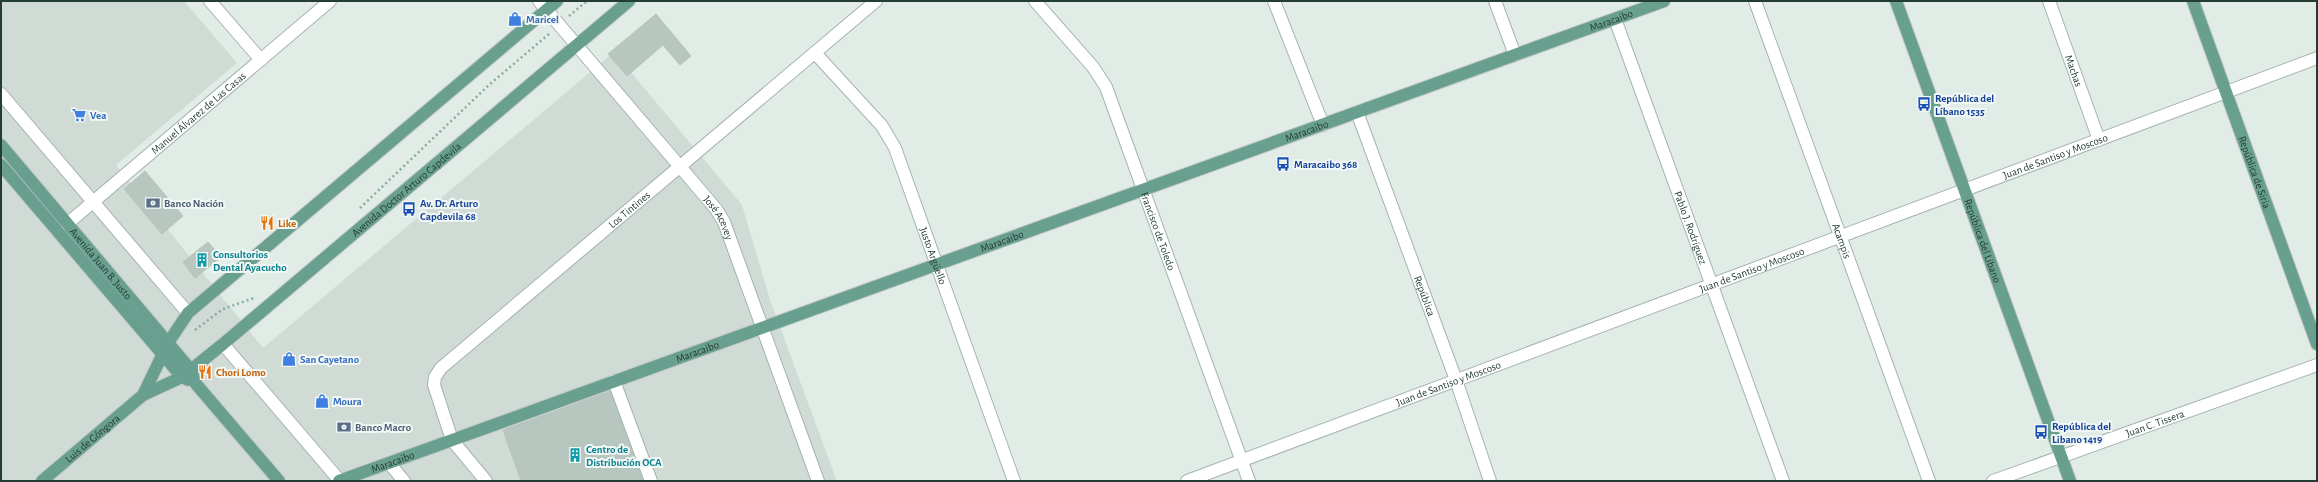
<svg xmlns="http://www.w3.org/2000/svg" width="2318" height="482" viewBox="0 0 2318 482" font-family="'Alegreya Sans',sans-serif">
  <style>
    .built { fill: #d0dbd6 }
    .building { fill: #b8c6c0; stroke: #b5c5be }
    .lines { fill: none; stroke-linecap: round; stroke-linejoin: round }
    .minor-casing { stroke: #a5b4ae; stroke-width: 14 }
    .major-casing { stroke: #c1c8c6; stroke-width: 14 }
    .path { stroke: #84ae9f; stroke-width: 2.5; stroke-dasharray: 2 3; stroke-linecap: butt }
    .minor { stroke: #fff; stroke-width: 12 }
    .major { stroke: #699f8f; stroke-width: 12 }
    .labels { text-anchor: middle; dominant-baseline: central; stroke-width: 4; stroke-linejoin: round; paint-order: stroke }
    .shop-label { font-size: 11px; font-weight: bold; fill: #366cbe; stroke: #f2f8f5; text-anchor: start }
    .street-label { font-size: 11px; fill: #233c34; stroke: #f2f8f5 }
    .transit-label { font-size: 11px; font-weight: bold; fill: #164399; stroke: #f2f8f5; text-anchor: start }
    .service-label { font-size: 11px; font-weight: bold; fill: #4e5e75; stroke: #f2f8f5; text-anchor: start }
    .food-label { font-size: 11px; font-weight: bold; fill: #c56008; stroke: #f2f8f5; text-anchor: start }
    .culture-label { font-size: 11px; font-weight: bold; fill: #0d838f; stroke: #f2f8f5; text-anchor: start }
  </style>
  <rect width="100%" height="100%" fill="#e2ece7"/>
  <!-- built -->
  <polygon class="built" points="1,1 184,1 237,63 116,165 263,348 614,52 742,205 771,303 837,481 1,481"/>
  <!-- building -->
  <g class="building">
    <polygon points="656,14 691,56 680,65 663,45 627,76 608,54"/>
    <polygon points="145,171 183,216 162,234 124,189"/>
    <polygon points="208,242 221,257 195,278 183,262"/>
    <polygon points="610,391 643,481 521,481 503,430"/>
  </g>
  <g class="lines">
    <defs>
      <g id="minor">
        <polyline points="210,1 261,60"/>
        <path id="s1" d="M539 1 716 209 724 222 818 481"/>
        <path id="s2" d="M1035 1 1093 67 1106 87 1249 481"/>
        <polyline points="1274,1 1323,125"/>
        <polyline points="1495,1 1515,55"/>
        <path id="s3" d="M1755 1 1929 481"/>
        <path id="s4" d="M2049 1 2099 140"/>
        <path id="s5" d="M1615 19 1783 481"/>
        <path id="s6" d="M815 53 882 126 895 148 1014 481"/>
        <polyline points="1,94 188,313"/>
        <path id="s7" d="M1357 112 1456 380 1490 481"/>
        <path id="s8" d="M67 224 330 1"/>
        <polyline points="223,344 340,481"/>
        <polyline points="614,381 651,481"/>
        <polyline points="389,463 404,481"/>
        <path id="s9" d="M486 481 452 440 434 385 435 377 441 368 876 1"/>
        <path id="s10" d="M1187 481 2317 58"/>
        <path id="s11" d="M1993 481 2317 365"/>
      </g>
      <g id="major">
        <path id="s12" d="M1896 1 2070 481"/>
        <path id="s13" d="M2193 1 2317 344"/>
        <path id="s14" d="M1 145 191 370 196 384 279 481"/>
        <polyline points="1,165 182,377 188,380"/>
        <polyline points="143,395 168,343 188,313 557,1"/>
        <path id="s15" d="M42 481 143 395 182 377 223 344 629 1"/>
        <path id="s16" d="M339 481 1664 1"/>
      </g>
    </defs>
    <!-- minor casing -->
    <use href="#minor" class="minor-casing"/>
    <!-- major casing -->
    <use href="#major" class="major-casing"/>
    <!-- path -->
    <g class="path">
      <polyline points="569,16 587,1"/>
      <polyline points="360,208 490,84 549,34"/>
      <polyline points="195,330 223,309 254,298"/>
    </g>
    <!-- minor -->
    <use href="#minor" class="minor"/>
    <!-- major -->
    <use href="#major" class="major"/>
  </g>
  <!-- icons -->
  <defs>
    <symbol id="shop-bare" viewBox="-9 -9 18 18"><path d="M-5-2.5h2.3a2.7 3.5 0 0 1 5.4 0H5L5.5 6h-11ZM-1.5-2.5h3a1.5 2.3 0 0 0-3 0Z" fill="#3f7fe0" stroke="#f2f8f5" stroke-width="2.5" paint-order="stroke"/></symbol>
    <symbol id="bus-bare" viewBox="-9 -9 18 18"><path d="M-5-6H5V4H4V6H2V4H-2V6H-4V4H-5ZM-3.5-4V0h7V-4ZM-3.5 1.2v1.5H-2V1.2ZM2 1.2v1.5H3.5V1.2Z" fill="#1a4fb4" stroke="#f2f8f5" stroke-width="2.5" paint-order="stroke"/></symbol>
    <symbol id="supermarket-bare" viewBox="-9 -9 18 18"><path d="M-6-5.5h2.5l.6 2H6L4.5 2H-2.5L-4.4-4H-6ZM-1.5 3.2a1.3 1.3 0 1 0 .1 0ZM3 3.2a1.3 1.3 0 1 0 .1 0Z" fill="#3f7fe0" stroke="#f2f8f5" stroke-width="2.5" paint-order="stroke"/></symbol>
    <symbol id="bank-bare" viewBox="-9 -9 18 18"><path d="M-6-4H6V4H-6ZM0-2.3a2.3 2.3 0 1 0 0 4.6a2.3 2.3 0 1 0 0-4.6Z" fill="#5c6f8a" stroke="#f2f8f5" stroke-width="2.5" paint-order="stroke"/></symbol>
    <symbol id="restaurant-bare" viewBox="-9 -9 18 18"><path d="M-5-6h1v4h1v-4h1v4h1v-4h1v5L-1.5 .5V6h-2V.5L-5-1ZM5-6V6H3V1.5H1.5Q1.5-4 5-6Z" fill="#e8710a" stroke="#f2f8f5" stroke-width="2.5" paint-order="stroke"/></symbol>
    <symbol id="building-bare" viewBox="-9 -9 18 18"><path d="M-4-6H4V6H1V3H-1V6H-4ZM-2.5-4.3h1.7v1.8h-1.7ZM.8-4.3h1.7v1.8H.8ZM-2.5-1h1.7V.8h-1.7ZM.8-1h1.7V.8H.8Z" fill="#0f9aa8" stroke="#f2f8f5" stroke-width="2.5" paint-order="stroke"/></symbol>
  </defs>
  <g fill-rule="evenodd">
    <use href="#shop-bare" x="505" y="9" width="20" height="20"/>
    <use href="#bus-bare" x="1914" y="94" width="20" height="20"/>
    <use href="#supermarket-bare" x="69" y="105" width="20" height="20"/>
    <use href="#bus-bare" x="1273" y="154" width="20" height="20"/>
    <use href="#bank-bare" x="143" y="193" width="20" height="20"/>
    <use href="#bus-bare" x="399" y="199" width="20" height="20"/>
    <use href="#restaurant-bare" x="257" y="213" width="20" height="20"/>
    <use href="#building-bare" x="192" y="250" width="20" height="20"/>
    <use href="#shop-bare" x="279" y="349" width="20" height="20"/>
    <use href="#restaurant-bare" x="195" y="362" width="20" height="20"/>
    <use href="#shop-bare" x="312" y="391" width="20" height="20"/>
    <use href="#bank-bare" x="334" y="417" width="20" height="20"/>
    <use href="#bus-bare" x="2031" y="422" width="20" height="20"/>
    <use href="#building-bare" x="565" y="445" width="20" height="20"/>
  </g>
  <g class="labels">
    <!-- shop labels -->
    <g class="shop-label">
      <text x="526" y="19">Maricel</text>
      <text x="90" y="115">Vea</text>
      <text x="300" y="359">San Cayetano</text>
      <text x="333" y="401">Moura</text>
    </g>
    <!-- street labels -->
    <g class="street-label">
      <text stroke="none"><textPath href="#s16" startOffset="1353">Maracaibo</textPath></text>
      <text stroke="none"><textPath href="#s4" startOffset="74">Machas</textPath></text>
      <text stroke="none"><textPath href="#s8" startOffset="172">Manuel Álvarez de Las Casas</textPath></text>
      <text stroke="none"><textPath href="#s16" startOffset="1029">Maracaibo</textPath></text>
      <text stroke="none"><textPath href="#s10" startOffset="927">Juan de Santiso y Moscoso</textPath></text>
      <text stroke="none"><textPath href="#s13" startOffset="182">República de Siria</textPath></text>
      <text stroke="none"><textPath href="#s15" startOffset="468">Avenida Doctor Arturo Capdevila</textPath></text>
      <text stroke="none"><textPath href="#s9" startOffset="376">Los Tintines</textPath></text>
      <text stroke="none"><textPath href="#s1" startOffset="282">José Acevey</textPath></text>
      <text stroke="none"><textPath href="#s5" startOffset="222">Pablo J. Rodríguez</textPath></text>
      <text stroke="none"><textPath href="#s2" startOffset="265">Francisco de Toledo</textPath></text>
      <text stroke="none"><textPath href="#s16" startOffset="705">Maracaibo</textPath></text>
      <text stroke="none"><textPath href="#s3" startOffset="255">Acampis</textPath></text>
      <text stroke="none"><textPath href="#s12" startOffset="255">República del Libano</textPath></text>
      <text stroke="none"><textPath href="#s6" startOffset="239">Justo Argüello</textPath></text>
      <text stroke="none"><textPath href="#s14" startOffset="155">Avenida Juan B. Justo</textPath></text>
      <text stroke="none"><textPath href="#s10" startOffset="603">Juan de Santiso y Moscoso</textPath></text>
      <text stroke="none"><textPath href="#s7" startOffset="196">República</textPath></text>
      <text stroke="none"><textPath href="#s16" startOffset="381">Maracaibo</textPath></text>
      <text stroke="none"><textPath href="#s10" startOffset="279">Juan de Santiso y Moscoso</textPath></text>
      <text stroke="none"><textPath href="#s11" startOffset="172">Juan C. Tissera</textPath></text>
      <text stroke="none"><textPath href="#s15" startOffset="66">Luis de Góngora</textPath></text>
      <text stroke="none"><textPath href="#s16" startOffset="57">Maracaibo</textPath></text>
    </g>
    <!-- transit labels -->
    <g class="transit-label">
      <text x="1935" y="98">República del<tspan x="1935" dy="13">Líbano 1535</tspan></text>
      <text x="1294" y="164">Maracaibo 368</text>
      <text x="420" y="203">Av. Dr. Arturo<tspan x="420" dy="13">Capdevila 68</tspan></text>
      <text x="2052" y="426">República del<tspan x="2052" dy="13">Libano 1419</tspan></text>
    </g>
    <!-- service labels -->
    <g class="service-label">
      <text x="164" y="203">Banco Nación</text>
      <text x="355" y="427">Banco Macro</text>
    </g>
    <!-- food labels -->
    <g class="food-label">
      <text x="278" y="223">Like</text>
      <text x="216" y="372">Chori Lomo</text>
    </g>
    <!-- culture labels -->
    <g class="culture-label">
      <text x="213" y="254">Consultorios<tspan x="213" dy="13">Dental Ayacucho</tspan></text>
      <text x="586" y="449">Centro de<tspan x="586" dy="13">Distribución OCA</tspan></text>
    </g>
  </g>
  <!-- border -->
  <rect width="2318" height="482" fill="none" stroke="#233c34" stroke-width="4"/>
</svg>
